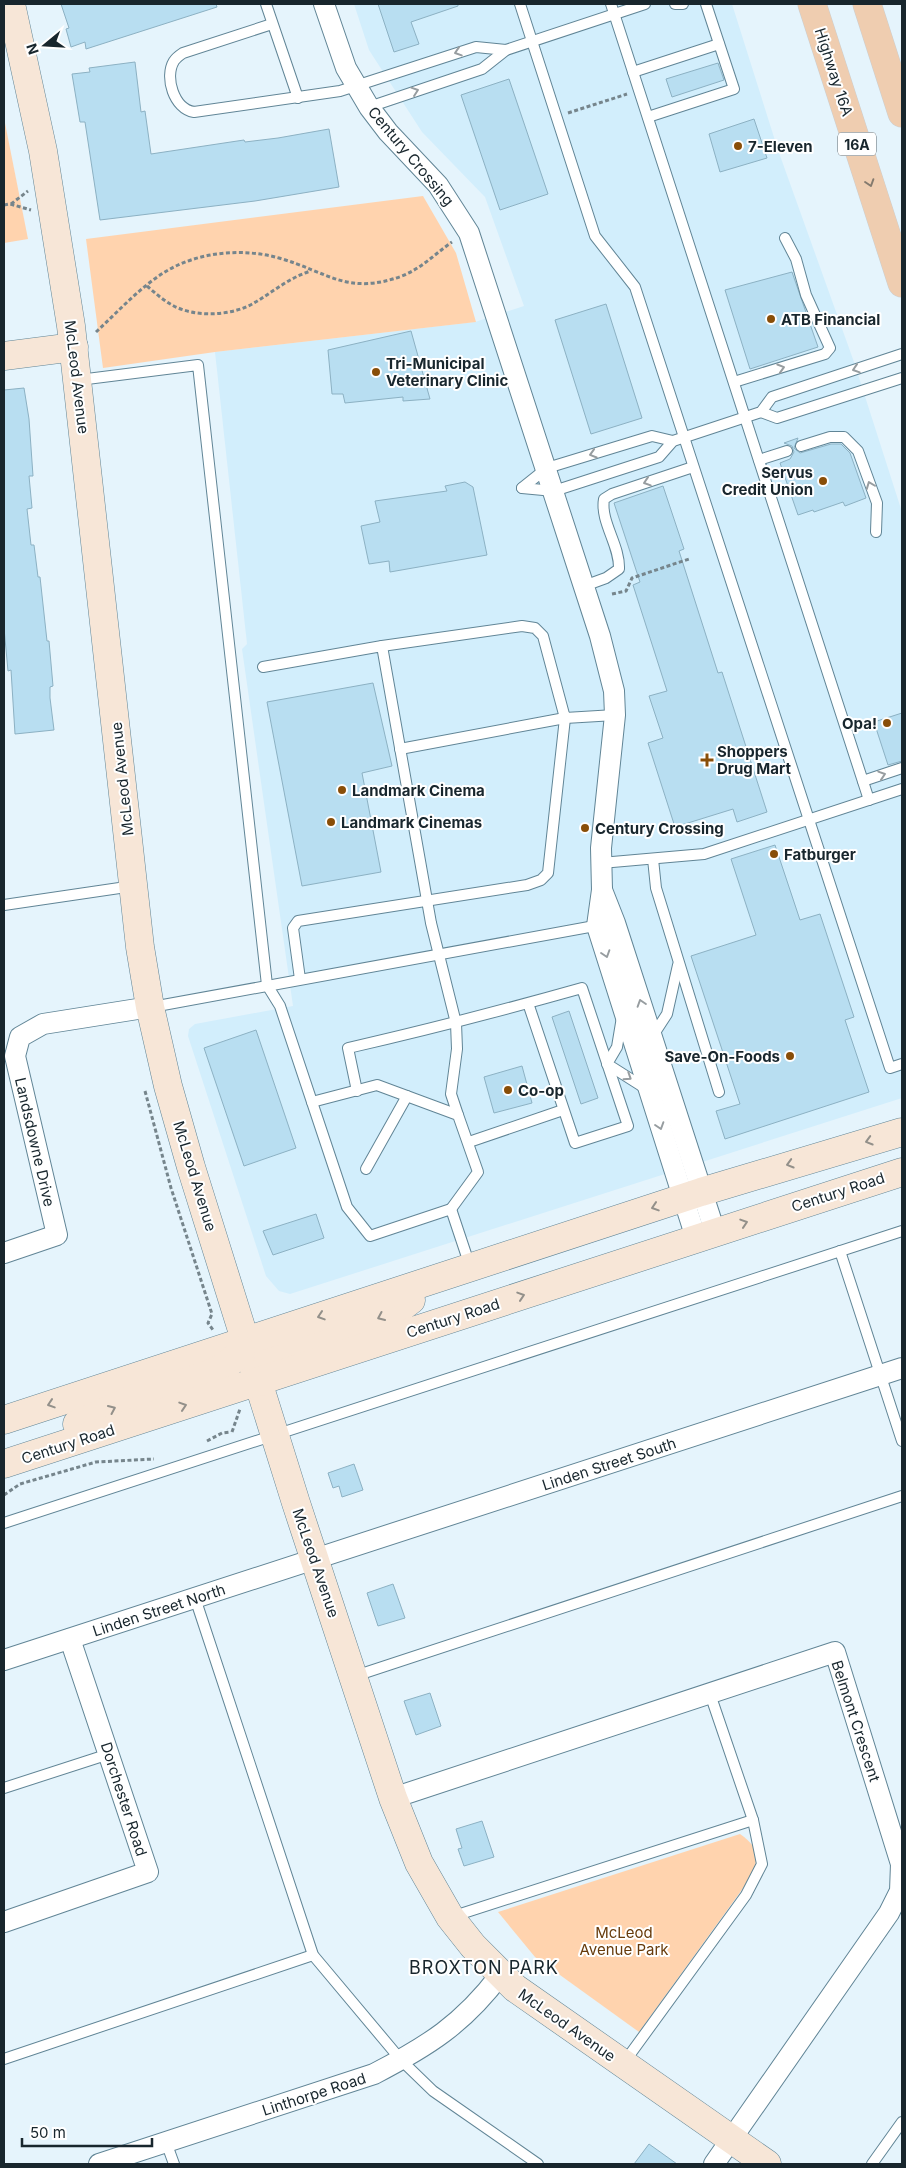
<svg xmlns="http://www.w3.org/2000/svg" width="906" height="2168" viewBox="0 0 906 2168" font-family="Inter,sans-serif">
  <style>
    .built { fill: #d2eefc }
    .green { fill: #ffd3ae }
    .building { fill: #b8def1; stroke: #8cb1c3 }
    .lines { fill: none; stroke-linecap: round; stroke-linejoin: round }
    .lane-casing { stroke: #618596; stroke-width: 12 }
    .street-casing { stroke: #618596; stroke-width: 22 }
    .secondary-casing { stroke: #618596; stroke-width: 29 }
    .primary-casing { stroke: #cccfd1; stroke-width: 29 }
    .path { stroke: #76858c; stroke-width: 3; stroke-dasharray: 4 2.5; stroke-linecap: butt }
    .lane { stroke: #fff; stroke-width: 10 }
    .street { stroke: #fff; stroke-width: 20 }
    .secondary { stroke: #f7e6d7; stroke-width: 28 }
    .primary { stroke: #efcdb0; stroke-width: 28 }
    .oneway { stroke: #979da0 }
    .oneway2 { stroke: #847a6e }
    .oneway3 { stroke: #93908a }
    .poi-dot { fill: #894e08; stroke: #fff; stroke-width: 2 }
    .labels { text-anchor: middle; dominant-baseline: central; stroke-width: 4; stroke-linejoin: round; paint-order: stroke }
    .shield { fill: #fff; stroke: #5d676c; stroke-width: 1 }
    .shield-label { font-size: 14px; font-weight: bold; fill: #18262d }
    .street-label { font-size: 15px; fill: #18262d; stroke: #fff }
    .poi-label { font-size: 15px; font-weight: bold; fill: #18262d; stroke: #fff; text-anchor: start }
    .park-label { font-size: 15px; fill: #673b0b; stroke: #fff }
    .quarter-label { font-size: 18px; letter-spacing: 1px; fill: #18262d; stroke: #fff }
  </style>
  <rect width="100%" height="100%" fill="#e5f4fc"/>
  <!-- built -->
  <polygon class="built" points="354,4 732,4 778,150 854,362 902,512 902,1098 290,1294 279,1291 266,1276 188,1036 189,1029 195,1024 293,1006 242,649 247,644 215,352 475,322 524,306 485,197 422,132 369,50"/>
  <!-- green -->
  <g class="green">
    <polygon points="4,118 28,239 4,243"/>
    <polygon points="423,196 456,253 476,322 215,352 103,368 86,239"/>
    <path d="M740 1834C757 1846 758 1853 754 1873L639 2032 535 1957 498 1912Z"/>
  </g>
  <!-- building -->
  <g class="building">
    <polygon points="61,4 216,4 217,7 86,49 85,42 71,47 66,29 69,28"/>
    <polygon points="378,4 458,4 458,6 411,22 419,44 394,52"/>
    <polygon points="135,62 141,112 145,111 151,154 244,140 245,142 278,138 329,129 339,187 255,201 100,220 85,122 80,122 72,74 90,72 89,68"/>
    <polygon points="718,63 724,80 672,97 666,79"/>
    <polygon points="509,79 548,194 500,210 461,95"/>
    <polygon points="754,119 767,158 720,172 709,134"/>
    <polygon points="792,272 818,347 750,369 725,290"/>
    <polygon points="606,304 642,418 591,434 555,320"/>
    <polygon points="411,331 430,399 403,401 403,397 345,403 343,394 332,394 328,350"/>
    <polygon points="24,388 29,419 33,476 29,476 32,508 27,509 31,545 34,545 38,577 40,577 47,641 49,641 53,686 50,687 50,698 54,730 15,734 11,670 8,671 4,628 4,390"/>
    <polygon points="798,438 794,448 800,453 831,444 841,444 850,453 866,498 845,506 843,502 814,512 813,510 798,515 780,463 790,459 794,452 792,446 784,443"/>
    <polygon points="465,482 473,487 487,555 390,572 389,561 369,564 361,526 380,522 375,501 447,491 445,486"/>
    <polygon points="663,486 684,549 679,551 718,673 722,672 767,812 737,822 733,809 675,827 648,743 663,738 649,696 667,691 633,585 640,582 614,503"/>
    <polygon points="373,683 392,766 362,773 381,872 302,886 267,702"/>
    <polygon points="902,713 902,761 888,765 874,722"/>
    <polygon points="775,845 800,920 820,914 854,1017 845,1020 869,1092 725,1139 716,1111 740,1104 691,956 756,935 731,859"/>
    <polygon points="569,1011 598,1098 581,1104 552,1017"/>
    <polygon points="256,1030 296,1148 244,1166 204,1048"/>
    <polygon points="522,1066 532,1103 494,1113 484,1077"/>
    <polygon points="316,1214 324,1238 273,1255 263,1231"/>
    <polygon points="354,1464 363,1490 342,1497 339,1486 333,1488 328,1473"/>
    <polygon points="393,1584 405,1618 378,1626 367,1593"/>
    <polygon points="430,1693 441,1726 416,1735 404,1701"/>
    <polygon points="482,1821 494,1857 464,1866 458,1849 462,1848 456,1829"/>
    <polygon points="649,2144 677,2164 634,2164"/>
  </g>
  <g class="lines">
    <defs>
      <g id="lane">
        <polyline points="266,4 298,98"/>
        <polyline points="520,4 595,236 635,287 890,1068 902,1064"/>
        <polyline points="611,4 869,800"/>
        <polyline points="675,4 683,4"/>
        <path d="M272 24 183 53C180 55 176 58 174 61 164 77 174 109 194 112L340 91 476 47 506 50"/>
        <polyline points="633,72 719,44"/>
        <polyline points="369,107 482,69 506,50 645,4"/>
        <polyline points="648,117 734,89 706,4"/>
        <polyline points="79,380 198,365 267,985 280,1006 347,1207 370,1236 451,1209 470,1266"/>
        <polyline points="734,382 825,354 830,348 806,295 796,259 785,238"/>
        <polyline points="761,412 777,418 902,378"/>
        <polyline points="801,446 830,437 844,437 858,451 877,503 876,532"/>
        <polyline points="759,460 787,451"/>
        <polyline points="522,488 554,491 659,457 673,441 761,412 772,397 902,354"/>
        <polyline points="522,488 547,468 652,436 673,441"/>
        <path d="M584 586 606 578 619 569C620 545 600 522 604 499L612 494 693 467"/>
        <polyline points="382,646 522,626 535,628 543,636 565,718 615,715"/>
        <polyline points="263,667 382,646 431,923 456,1023 457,1049 451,1094 458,1115"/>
        <polyline points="863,781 902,768"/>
        <polyline points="653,859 656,888 719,1092"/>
        <polyline points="601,863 704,854 902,789"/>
        <polyline points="4,905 133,886"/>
        <polyline points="300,979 293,928 298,921 527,885 541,880 548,873 565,718 400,749"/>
        <polyline points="152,1007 600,925"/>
        <polyline points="622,1017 617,1047 607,1064 648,1090"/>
        <polyline points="652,1037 667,1014 678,965"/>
        <path d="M357 1091 348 1048C427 1030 504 1010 582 988L628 1126 575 1143 528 1003"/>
        <polyline points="312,1102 377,1085 458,1115 478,1172 451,1209"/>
        <polyline points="469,1142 563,1110"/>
        <polyline points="366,1169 407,1096"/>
        <polyline points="840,1251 902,1441"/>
        <polyline points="4,1523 902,1231"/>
        <polyline points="195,1598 313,1955 401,2060 433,2091 538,2164"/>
        <polyline points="355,1676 902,1496"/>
        <polyline points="4,1788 109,1754"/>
        <polyline points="451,1917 753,1820"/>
        <polyline points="4,2059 313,1955"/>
        <polyline points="623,2064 746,1895 762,1864 753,1820 710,1694"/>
        <polyline points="166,2142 174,2164"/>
        <polyline points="872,2164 902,2122"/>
      </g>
      <g id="street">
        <polyline points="324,4 346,68 369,107 388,132 438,185 469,233 600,636 614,691 615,715 601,848 602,890 597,926 696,1238"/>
        <polyline points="602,890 615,923 715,1232"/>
        <polyline points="4,1253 57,1235 15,1056 20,1037 43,1024 150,1007"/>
        <polyline points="4,1660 902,1368"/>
        <polyline points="393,1798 835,1652 901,1864 900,1891 889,1913 714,2164"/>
        <polyline points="4,1922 148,1872 70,1639"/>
        <path d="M99 2164 374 2074C428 2046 463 2024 500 1975"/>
      </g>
      <g id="secondary">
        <polyline points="11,4 43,151 71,326 140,947 150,1007 168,1086 191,1167 296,1503 393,1798 419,1863 450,1917 473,1946 515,1988 767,2164"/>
        <polyline points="4,356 74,347"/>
        <path d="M260 1382 267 1364 274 1358C314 1338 378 1328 411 1300"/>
        <polyline points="4,1420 701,1192 902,1132"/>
        <path d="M77 1424C101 1414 124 1402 148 1393 177 1381 223 1379 241 1350"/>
        <polyline points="4,1464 902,1172"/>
      </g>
      <g id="primary">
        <polyline points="812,4 902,283"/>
        <polyline points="867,4 902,113"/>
      </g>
    </defs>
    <!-- lane casing -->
    <use href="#lane" class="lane-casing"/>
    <!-- street casing -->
    <use href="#street" class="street-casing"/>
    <!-- secondary casing -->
    <use href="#secondary" class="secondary-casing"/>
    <!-- primary casing -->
    <use href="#primary" class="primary-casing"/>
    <!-- path -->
    <g class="path">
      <polyline points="568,113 627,94"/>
      <polyline points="11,204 28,191"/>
      <polyline points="4,205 10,204 31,210"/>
      <path d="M147 286C155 293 163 300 172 305 195 318 232 316 254 303 273 292 290 277 311 271"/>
      <path d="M96 332C121 309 147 279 178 265 209 251 247 249 279 258 328 272 347 296 402 276 422 268 436 253 452 242"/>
      <polyline points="612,594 626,591 632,578 689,559"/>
      <polyline points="145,1091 171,1188 212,1314 208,1323 213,1330"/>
      <polyline points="232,1432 240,1409"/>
      <polyline points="207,1441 222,1433 231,1432"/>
      <polyline points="4,1495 20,1484 96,1462 154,1459"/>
    </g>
    <!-- lane -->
    <use href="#lane" class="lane"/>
    <!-- street -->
    <use href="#street" class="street"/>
    <!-- secondary -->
    <use href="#secondary" class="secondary"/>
    <!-- primary -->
    <use href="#primary" class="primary"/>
  </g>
  <!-- one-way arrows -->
  <defs><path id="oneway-chevron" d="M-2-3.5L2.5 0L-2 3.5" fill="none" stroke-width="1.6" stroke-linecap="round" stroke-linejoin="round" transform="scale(1.25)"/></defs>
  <g class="oneway">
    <use href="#oneway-chevron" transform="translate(458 52) rotate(162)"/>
    <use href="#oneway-chevron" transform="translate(415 91) rotate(-19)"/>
    <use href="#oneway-chevron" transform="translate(781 368) rotate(-17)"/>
    <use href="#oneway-chevron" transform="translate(856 369) rotate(162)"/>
    <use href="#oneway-chevron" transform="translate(593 454) rotate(163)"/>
    <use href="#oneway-chevron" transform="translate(647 482) rotate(162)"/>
    <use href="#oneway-chevron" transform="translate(870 485) rotate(-111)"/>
    <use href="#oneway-chevron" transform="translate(882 775) rotate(-18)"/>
    <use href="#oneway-chevron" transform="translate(606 954) rotate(72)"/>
    <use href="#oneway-chevron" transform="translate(641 1003) rotate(-108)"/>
    <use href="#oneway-chevron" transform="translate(628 1077) rotate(33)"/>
    <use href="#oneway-chevron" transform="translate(660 1126) rotate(72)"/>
  </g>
  <use class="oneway2" href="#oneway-chevron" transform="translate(870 183) rotate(72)"/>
  <g class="oneway3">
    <use href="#oneway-chevron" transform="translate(869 1141) rotate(164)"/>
    <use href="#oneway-chevron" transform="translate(790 1164) rotate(164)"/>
    <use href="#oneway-chevron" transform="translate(655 1207) rotate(162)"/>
    <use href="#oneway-chevron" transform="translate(744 1223) rotate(-18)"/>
    <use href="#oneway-chevron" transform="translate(521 1296) rotate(-18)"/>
    <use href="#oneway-chevron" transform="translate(321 1316) rotate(162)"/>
    <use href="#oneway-chevron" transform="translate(381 1317) rotate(156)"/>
    <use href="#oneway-chevron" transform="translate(51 1404) rotate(162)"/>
    <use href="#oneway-chevron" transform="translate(183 1406) rotate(-18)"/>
    <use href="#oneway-chevron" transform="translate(112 1409) rotate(-24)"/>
  </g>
  <!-- markers -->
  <g class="poi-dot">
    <circle cx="738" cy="146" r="5"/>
    <circle cx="771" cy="319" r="5"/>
    <circle cx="376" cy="372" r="5"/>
    <circle cx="823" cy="481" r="5"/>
    <circle cx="887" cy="723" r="5"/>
    <path d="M704.5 752.5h5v5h5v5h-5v5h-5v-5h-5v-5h5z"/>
    <circle cx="342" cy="790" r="5"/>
    <circle cx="331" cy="822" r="5"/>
    <circle cx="585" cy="828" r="5"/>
    <circle cx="774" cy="854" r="5"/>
    <circle cx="790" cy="1056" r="5"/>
    <circle cx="508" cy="1090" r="5"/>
  </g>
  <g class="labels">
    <!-- shield labels -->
    <rect class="shield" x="838" y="132.5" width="38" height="23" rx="4"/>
    <g class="shield-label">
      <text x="857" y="144">16A</text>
    </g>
    <!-- street labels -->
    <g class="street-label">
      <text transform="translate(834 72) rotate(72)">Highway 16A</text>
      <text transform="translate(411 156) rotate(50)">Century Crossing</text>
      <text transform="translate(77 377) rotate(83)">McLeod Avenue</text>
      <text transform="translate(122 779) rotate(-96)">McLeod Avenue</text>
      <text transform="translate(35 1142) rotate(77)">Landsdowne Drive</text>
      <text transform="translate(195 1176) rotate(73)">McLeod Avenue</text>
      <text transform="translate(838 1192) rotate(-18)">Century Road</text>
      <text transform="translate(453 1318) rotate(-18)">Century Road</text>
      <text transform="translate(68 1444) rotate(-18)">Century Road</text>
      <text transform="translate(609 1464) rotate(-18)">Linden Street South</text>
      <text transform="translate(316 1563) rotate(71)">McLeod Avenue</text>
      <text transform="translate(159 1610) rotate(-18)">Linden Street North</text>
      <text transform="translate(856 1721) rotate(72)">Belmont Crescent</text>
      <text transform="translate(124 1799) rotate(72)">Dorchester Road</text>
      <text transform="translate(567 2025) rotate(35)">McLeod Avenue</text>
      <text transform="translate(314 2094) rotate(-18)">Linthorpe Road</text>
    </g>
    <!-- poi labels -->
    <g class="poi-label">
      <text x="748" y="146">7-Eleven</text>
      <text x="781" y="319">ATB Financial</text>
      <text x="386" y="363">Tri-Municipal<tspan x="386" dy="17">Veterinary Clinic</tspan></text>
      <text x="813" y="472" text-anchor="end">Servus<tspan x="813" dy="17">Credit Union</tspan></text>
      <text x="877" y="723" text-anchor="end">Opa!</text>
      <text x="717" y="751">Shoppers<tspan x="717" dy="17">Drug Mart</tspan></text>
      <text x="352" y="790">Landmark Cinema</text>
      <text x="341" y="822">Landmark Cinemas</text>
      <text x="595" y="828">Century Crossing</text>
      <text x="784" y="854">Fatburger</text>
      <text x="780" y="1056" text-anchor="end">Save-On-Foods</text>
      <text x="518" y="1090">Co-op</text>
    </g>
    <!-- park labels -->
    <g class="park-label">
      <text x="624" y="1932">McLeod<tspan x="624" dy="17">Avenue Park</tspan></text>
    </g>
    <!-- quarter labels -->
    <g class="quarter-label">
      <text x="484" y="1967">BROXTON PARK</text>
    </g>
  </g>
  <!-- border -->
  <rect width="906" height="2168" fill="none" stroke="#18262d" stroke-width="10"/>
  <!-- north arrow -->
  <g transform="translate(45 45) rotate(252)" stroke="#ffffff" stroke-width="4" paint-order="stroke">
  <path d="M0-4L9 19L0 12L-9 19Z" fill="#18262d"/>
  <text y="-8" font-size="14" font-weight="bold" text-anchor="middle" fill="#18262d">N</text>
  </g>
  <!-- scale -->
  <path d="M22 2138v8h130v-8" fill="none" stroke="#18262d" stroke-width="2.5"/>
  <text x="30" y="2138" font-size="15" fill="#18262d" stroke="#ffffff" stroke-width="4" paint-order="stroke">50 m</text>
</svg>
